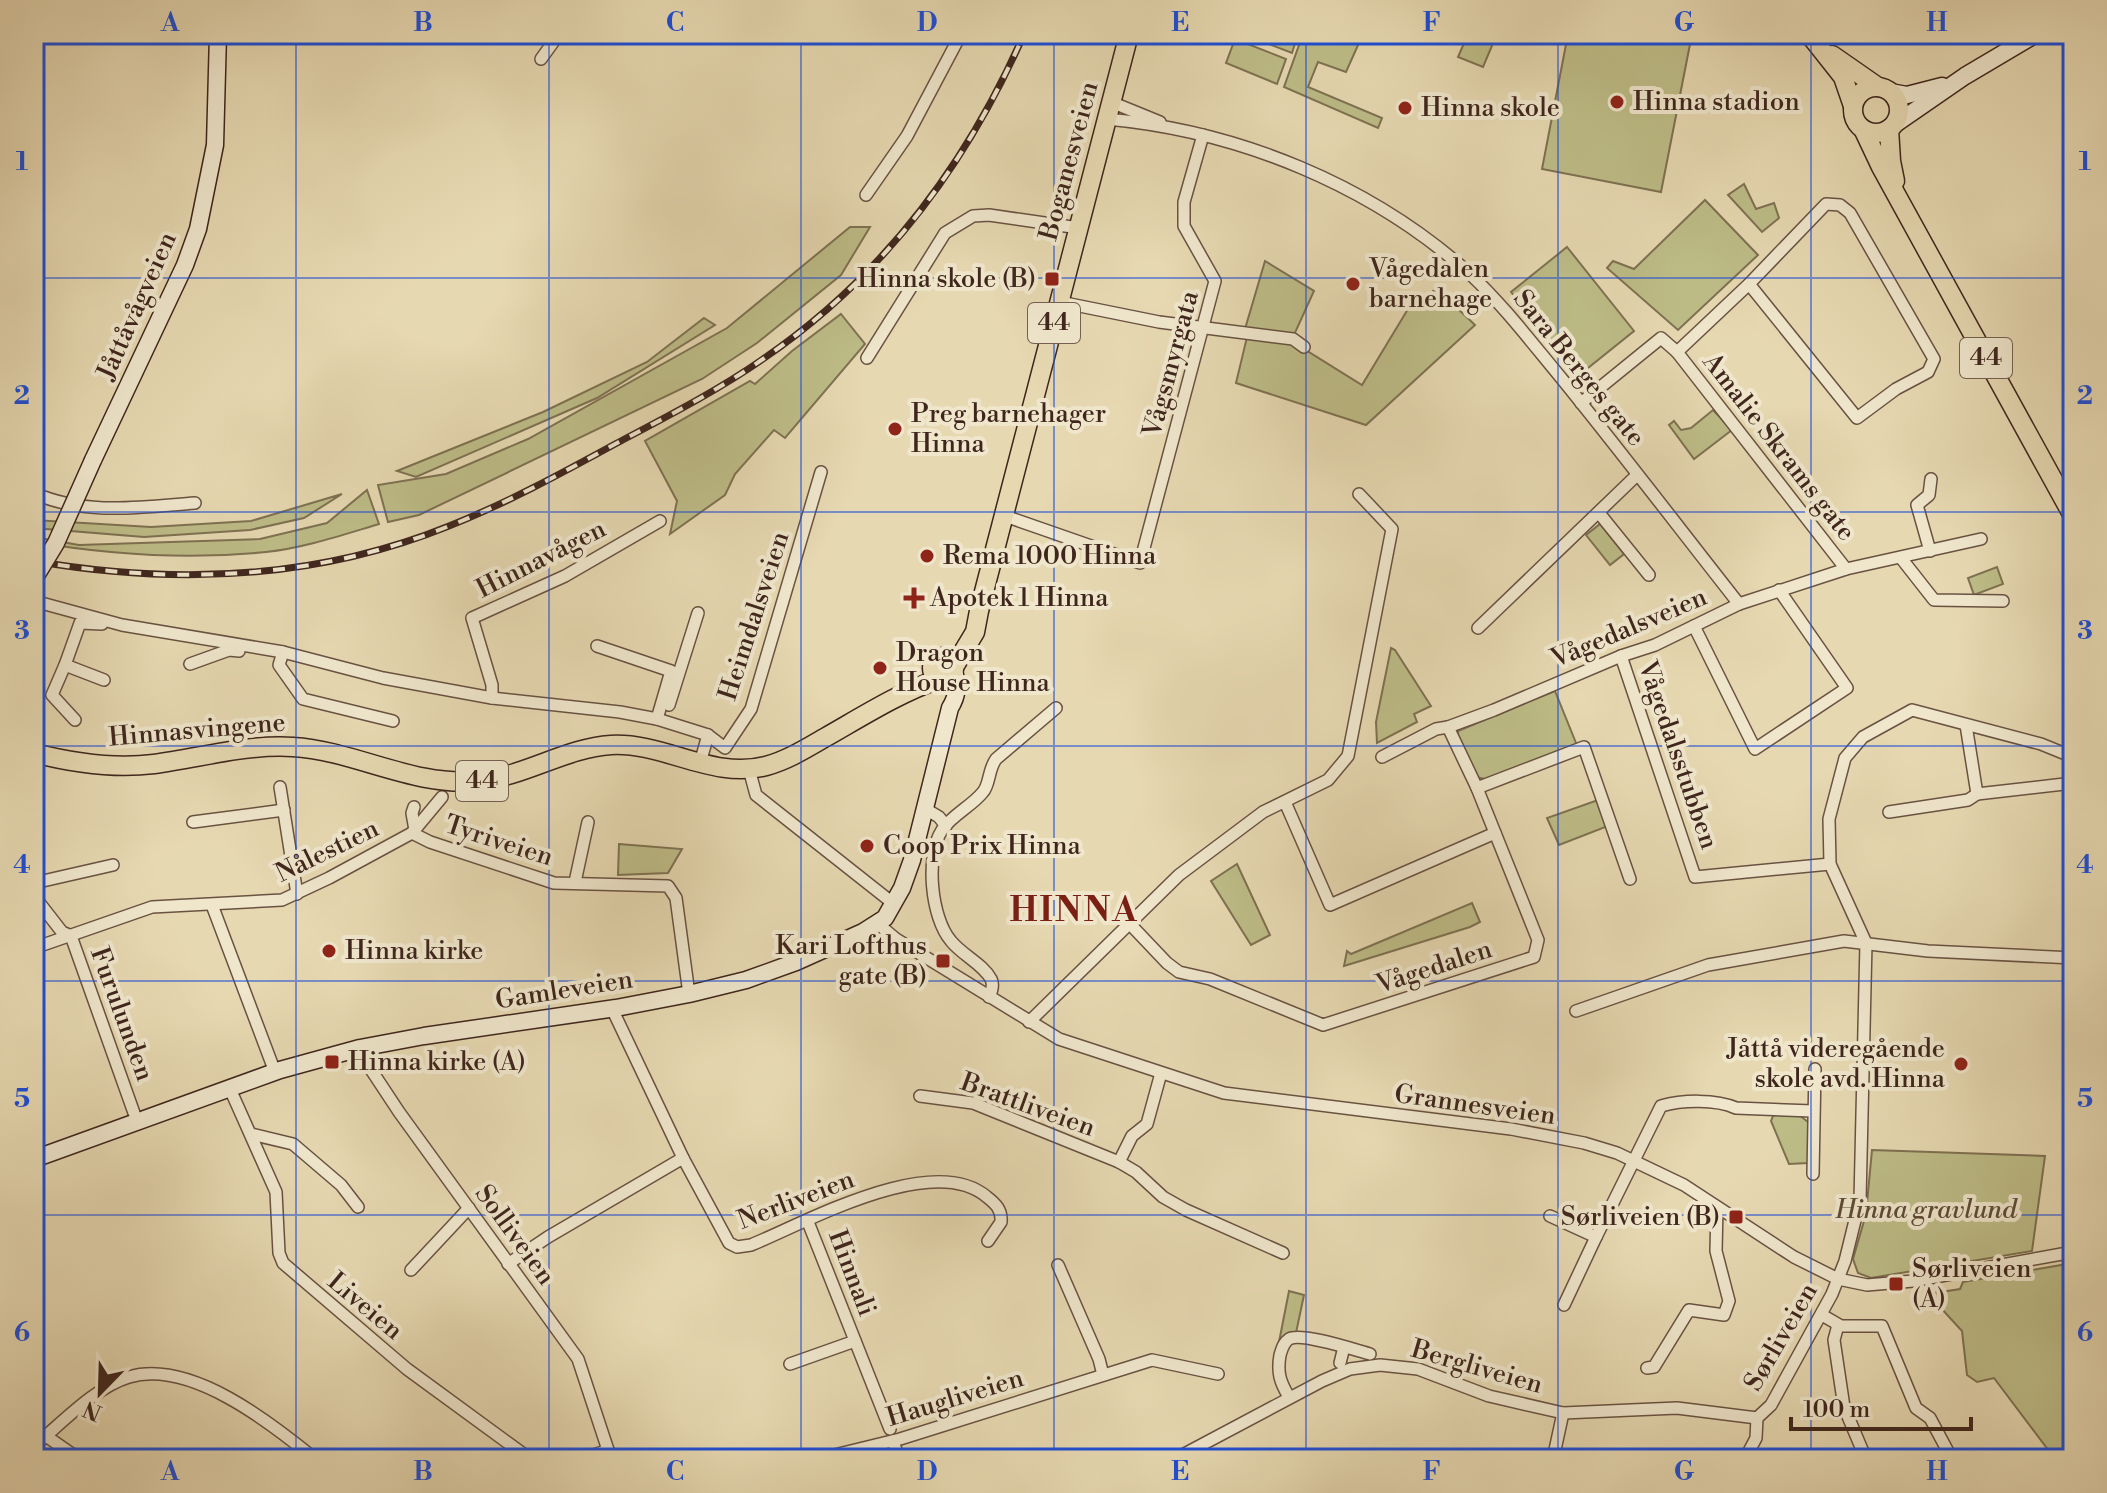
<svg xmlns="http://www.w3.org/2000/svg" width="2107" height="1493" viewBox="0 0 2107 1493" font-family="'Libre Bodoni',serif">
  <style>
    .green { fill: #bdbc87; stroke: #7e7152; stroke-width: 2 }
    .lines { fill: none; stroke-linecap: round; stroke-linejoin: round }
    .street-casing { stroke: #695242; stroke-width: 14 }
    .secondary-casing { stroke: #3f261d; stroke-width: 19 }
    .primary-casing { stroke: #3f261d; stroke-width: 21 }
    .street { stroke: #efe6cc; stroke-width: 11 }
    .secondary { stroke: #efe6cc; stroke-width: 16 }
    .primary { stroke: #e6d8b1; stroke-width: 18 }
    .rail-casing { stroke: #3f261d; stroke-width: 7 }
    .rail { stroke: #efe6cc; stroke-width: 4; stroke-dasharray: 12; stroke-linecap: butt }
    .secondary-bridge-casing { stroke: #3f261d; stroke-width: 19; stroke-linecap: butt }
    .secondary-bridge { stroke: #efe6cc; stroke-width: 16 }
    .grid { fill: none; stroke: #1d4ed8; stroke-width: 2; stroke-opacity: 0.55 }
    .poi-dot { fill: #8f2418; stroke: #efe6cc; stroke-width: 3 }
    .labels { text-anchor: middle; dominant-baseline: central; stroke-width: 8; stroke-linejoin: round; paint-order: stroke }
    .shield { fill: #efe6cc; stroke: #746052; stroke-width: 2 }
    .shield-label { font-size: 24px; font-weight: bold; fill: #3f261d }
    .poi-label { font-size: 26px; fill: #3f261d; stroke: #efe6cc; text-anchor: start }
    .street-label { font-size: 26px; fill: #3f261d; stroke: #efe6cc }
    .park-label { font-size: 26px; font-style: italic; fill: #5e4c38; stroke: #efe6cc }
    .district-label { font-size: 34px; font-weight: bold; letter-spacing: 2px; fill: #7a1f14; stroke: #efe6cc }
    .neatline { fill: none; stroke: #1d4ed8; stroke-width: 3 }
    .grid-label { font-size: 26px; text-anchor: middle; font-weight: bold; fill: #1d4ed8 }
  </style>
  <rect width="100%" height="100%" fill="#e6d8b1"/>
  <filter id="stains"><feTurbulence type="fractalNoise" baseFrequency=".0025" numOctaves="4"/><feColorMatrix values="0 0 0 0 .2 0 0 0 0 .09 0 0 0 0 .02 0 0 0 .5 -.17"/></filter>
  <radialGradient id="worn" r=".72"><stop offset=".6" stop-color="#630" stop-opacity="0"/><stop offset="1" stop-color="#630" stop-opacity=".3"/></radialGradient>
  <!-- green -->
  <g class="green">
    <polygon points="1243,34 1298,34 1292,53"/>
    <polygon points="1303,34 1363,34 1346,72 1318,62 1308,87 1382,118 1378,128 1284,87"/>
    <polygon points="1468,34 1497,34 1483,67 1458,57"/>
    <polygon points="1568,34 1692,34 1661,192 1542,169"/>
    <polygon points="1235,39 1286,59 1277,84 1226,63"/>
    <polygon points="1744,184 1756,209 1774,203 1779,218 1762,232 1728,195"/>
    <polygon points="1705,200 1758,255 1678,330 1607,268 1613,261 1634,269"/>
    <polygon points="850,227 870,227 841,275 757,343 702,379 419,515 388,522 378,485 446,474 528,439 727,328"/>
    <polygon points="1567,247 1634,331 1578,376 1511,292"/>
    <polygon points="1265,261 1314,291 1294,335 1245,329"/>
    <polygon points="1438,290 1475,325 1366,425 1236,383 1247,337 1296,344 1362,385 1414,299 1419,300 1422,294 1429,298 1433,291"/>
    <polygon points="841,314 865,344 785,438 774,430 735,474 725,495 670,534 677,501 645,441 750,381 755,384 792,351"/>
    <polygon points="704,318 715,325 597,398 416,477 397,471 543,412 647,362"/>
    <polygon points="1713,410 1732,430 1694,459 1669,425 1674,421 1681,430 1691,428"/>
    <path d="M367 490 379 524C342 535 304 548 266 552 188 560 111 555 34 542V537L79 545 260 539 327 523Z"/>
    <polygon points="342,494 304,518 250,530 144,537 34,528 34,520 151,527 251,521"/>
    <polygon points="1600,524 1624,554 1610,565 1586,535"/>
    <polygon points="1997,567 2003,584 1974,595 1968,578"/>
    <polygon points="1391,648 1395,650 1431,706 1414,714 1417,722 1377,743 1376,722"/>
    <polygon points="1555,691 1578,748 1489,780 1476,777 1458,737 1458,731"/>
    <polygon points="1598,800 1608,826 1559,845 1547,818"/>
    <polygon points="619,844 682,849 668,873 618,875"/>
    <polygon points="1237,864 1270,935 1251,945 1211,881"/>
    <polygon points="1472,903 1480,922 1470,927 1344,966 1347,951 1351,954"/>
    <polygon points="1777,1114 1799,1115 1808,1122 1808,1163 1789,1164 1771,1121 1773,1116"/>
    <polygon points="1872,1150 2045,1156 2032,1251 1871,1278 1858,1273 1853,1259 1866,1214"/>
    <polygon points="2073,1263 2073,1459 2055,1459 1994,1378 1977,1382 1967,1375 1962,1331 1928,1294 1960,1289 1963,1282"/>
    <polygon points="1289,1291 1304,1295 1296,1333 1278,1347"/>
  </g>
  <g class="lines">
    <defs>
      <g id="street">
        <polyline points="541,59 559,34"/>
        <polyline points="1111,102 1160,122"/>
        <path d="M1107 119C1239 131 1371 185 1470 274 1504 306 1532 343 1562 379 1622 453 1680 529 1739 604"/>
        <polyline points="866,195 907,136 961,34"/>
        <polyline points="1060,302 1159,322 1293,339 1304,347"/>
        <polyline points="1677,352 1846,569"/>
        <polyline points="867,358 945,233 973,216 989,215 1079,228"/>
        <polyline points="1581,403 1661,338 1677,352 1749,284 1826,204 1840,205 1850,213 1934,359 1928,372 1896,389 1857,418 1749,284"/>
        <path d="M34 493C85 516 142 507 195 503"/>
        <polyline points="1599,513 1649,575"/>
        <polyline points="1005,516 1140,563 1215,281 1184,226 1184,202 1203,135"/>
        <polyline points="1930,551 1917,505 1929,495 1931,479"/>
        <polyline points="1901,558 1934,600 2003,601"/>
        <polyline points="34,601 122,625 283,652 383,678 492,698 620,712 657,719 708,735 700,763"/>
        <polyline points="1694,626 1755,749 1847,688 1779,590"/>
        <polyline points="1478,628 1637,475"/>
        <polyline points="597,646 671,671 657,719"/>
        <polyline points="283,652 279,665 303,699 393,721"/>
        <polyline points="1621,656 1695,877 1830,864"/>
        <polyline points="190,664 229,650 239,651"/>
        <polyline points="65,665 80,623 102,624"/>
        <polyline points="492,698 492,685 472,618 565,576 660,521"/>
        <polyline points="669,705 698,613"/>
        <polyline points="75,720 52,695 65,665 104,680"/>
        <polyline points="1966,725 1977,794 2073,783"/>
        <polyline points="708,735 725,748 751,709 821,472"/>
        <polyline points="1382,757 1436,729 1448,727 1494,710 1621,656 1655,645 1739,604 1846,569 1981,539"/>
        <polyline points="749,769 756,795 894,904"/>
        <polyline points="280,787 297,894"/>
        <polyline points="1477,788 1584,747 1630,879"/>
        <polyline points="1285,802 1330,905 1495,833"/>
        <polyline points="414,807 412,813 415,830"/>
        <polyline points="924,808 939,817 946,826"/>
        <polyline points="1889,812 1968,800 1977,794"/>
        <polyline points="193,822 284,810"/>
        <polyline points="412,833 430,842 554,883 668,886 676,898 689,994"/>
        <polyline points="575,882 588,822"/>
        <polyline points="34,883 113,865"/>
        <polyline points="34,896 62,932 71,936 134,1113"/>
        <polyline points="212,905 275,1072"/>
        <polyline points="877,923 896,939 1059,1039 1224,1093 1511,1129 1584,1143 1617,1153 1684,1185 1794,1257 1838,1279 1867,1285 1913,1281 2073,1252"/>
        <polyline points="1129,923 1167,963 1179,972 1210,979 1323,1025 1534,957 1538,940 1477,788 1448,727"/>
        <polyline points="34,948 152,907 282,900 329,878 412,833 442,797"/>
        <path d="M989 997C992 991 994 985 991 979 983 964 962 955 951 941 931 918 925 856 942 830 952 815 972 806 983 792 990 784 988 770 996 759L1056 708"/>
        <path d="M616 1008 615 1015 683 1158 729 1243 737 1247 751 1245C807 1222 933 1151 987 1197 996 1204 1002 1210 1001 1222L988 1241"/>
        <polyline points="1576,1011 1708,965 1844,941 1928,951 2073,958"/>
        <polyline points="1029,1022 1179,875 1263,812 1328,780 1348,756 1392,529 1359,494"/>
        <polyline points="360,1048 362,1056 399,1112 578,1359 608,1450 614,1459"/>
        <polyline points="230,1089 276,1192 279,1253 283,1263 407,1369 530,1459"/>
        <polyline points="920,1096 973,1103 1119,1162 1136,1172 1163,1197 1186,1210 1283,1253"/>
        <polyline points="251,1134 293,1144 341,1185 358,1207"/>
        <polyline points="1119,1162 1132,1136 1147,1124 1161,1073"/>
        <polyline points="1813,1174 1815,1069"/>
        <path d="M1550 1216 1596 1237 1661 1106C1682 1100 1716 1099 1736 1108L1813 1111"/>
        <polyline points="808,1222 890,1429"/>
        <polyline points="508,1264 548,1237 683,1158"/>
        <polyline points="1058,1265 1099,1359 1103,1375"/>
        <polyline points="411,1270 469,1208"/>
        <polyline points="1564,1305 1596,1237"/>
        <polyline points="1822,1315 1841,1326 1882,1326 1916,1408 1930,1418 1952,1459"/>
        <polyline points="1838,1325 1834,1340 1844,1407 1866,1459"/>
        <polyline points="1340,1363 1344,1347"/>
        <polyline points="790,1364 855,1341"/>
        <polyline points="1647,1368 1654,1367 1689,1310 1724,1315 1729,1301 1716,1251 1717,1207"/>
        <path d="M1289 1397C1280 1382 1277 1373 1280 1355 1282 1349 1283 1343 1289 1339 1301 1332 1355 1350 1370 1354"/>
        <polyline points="46,1436 79,1459"/>
        <polyline points="893,1441 899,1459"/>
        <path d="M34 1446C61 1424 95 1387 129 1377 190 1359 271 1423 315 1459"/>
        <polyline points="582,1459 608,1450"/>
        <polyline points="818,1459 900,1439 1152,1360 1218,1374"/>
        <polyline points="1175,1459 1322,1381 1350,1369 1380,1365 1418,1369 1489,1396 1563,1413 1677,1408 1757,1418"/>
        <polyline points="1553,1459 1563,1413"/>
        <polyline points="1745,1459 1756,1438 1757,1418 1771,1405 1832,1294 1845,1261 1860,1200 1866,943 1830,864 1829,819 1845,758 1863,737 1912,710 2041,744 2073,757"/>
      </g>
      <g id="secondary">
        <polyline points="1890,92 1907,95 1942,86"/>
        <polyline points="1894,125 1965,76 2036,34"/>
        <polyline points="93,460 185,265 198,229 215,145 218,34"/>
        <path d="M34 1159 280 1070 360 1048 424 1036 616 1008 689 994 746 980 796 962 863 932 885 918 902 888 912 860 950 708C958 695 958 685 954 671"/>
      </g>
      <g id="primary">
        <polyline points="1809,34 1843,77 1853,106"/>
        <polyline points="1832,55 1878,87"/>
        <circle cx="1876" cy="110" r="23"/>
        <polyline points="1889,129 1891,161 1895,181"/>
        <polyline points="1864,131 1881,167 2073,516"/>
        <circle cx="943" cy="668" r="11"/>
        <polyline points="954,667 975,632 979,611 1129,34"/>
        <path d="M34 753C73 763 114 769 154 764 200 758 246 744 293 747 356 751 413 787 477 781 524 777 565 748 611 745 664 742 713 780 766 766 788 760 807 748 826 737 863 716 899 693 939 679"/>
      </g>
    </defs>
    <!-- street casing -->
    <use href="#street" class="street-casing"/>
    <!-- secondary casing -->
    <use href="#secondary" class="secondary-casing"/>
    <!-- primary casing -->
    <use href="#primary" class="primary-casing"/>
    <!-- street -->
    <use href="#street" class="street"/>
    <!-- secondary -->
    <use href="#secondary" class="secondary"/>
    <!-- primary -->
    <use href="#primary" class="primary"/>
    <defs>
      <path id="rail" d="M34 561C174 585 316 580 449 526 507 503 562 473 617 443 666 417 717 391 763 359 883 277 966 166 1024 34"/>
    </defs>
    <!-- rail casing -->
    <use href="#rail" class="rail-casing"/>
    <!-- rail -->
    <use href="#rail" class="rail"/>
    <defs>
      <polyline id="secondary-bridge" points="34,579 56,543 93,460"/>
    </defs>
    <!-- secondary-bridge casing -->
    <use href="#secondary-bridge" class="secondary-bridge-casing"/>
    <!-- secondary-bridge -->
    <use href="#secondary-bridge" class="secondary-bridge"/>
  </g>
  <!-- grid -->
  <path class="grid" d="M296 34V1459M549 34V1459M801 34V1459M1054 34V1459M1306 34V1459M1558 34V1459M1811 34V1459M34 278H2073M34 512H2073M34 746H2073M34 981H2073M34 1215H2073"/>
  <!-- markers -->
  <g class="poi-dot">
    <circle cx="1617" cy="102" r="8"/>
    <circle cx="1405" cy="108" r="8"/>
    <rect x="1044" y="271" width="16" height="16" rx="4"/>
    <circle cx="1353" cy="284" r="8"/>
    <circle cx="895" cy="429" r="8"/>
    <circle cx="927" cy="556" r="8"/>
    <path d="M910 586h8v8h8v8h-8v8h-8v-8h-8v-8h8z"/>
    <circle cx="880" cy="668" r="8"/>
    <circle cx="867" cy="846" r="8"/>
    <circle cx="329" cy="951" r="8"/>
    <rect x="935" y="953" width="16" height="16" rx="4"/>
    <rect x="324" y="1054" width="16" height="16" rx="4"/>
    <circle cx="1961" cy="1064" r="8"/>
    <rect x="1728" y="1209" width="16" height="16" rx="4"/>
    <rect x="1888" y="1276" width="16" height="16" rx="4"/>
  </g>
  <g class="labels">
    <!-- shield labels -->
    <g class="shield">
      <rect x="1028" y="303" width="52" height="40" rx="6"/>
      <rect x="1960" y="338" width="52" height="40" rx="6"/>
      <rect x="456" y="761" width="52" height="40" rx="6"/>
    </g>
    <g class="shield-label">
      <text x="1054" y="323">44</text>
      <text x="1986" y="358">44</text>
      <text x="482" y="781">44</text>
    </g>
    <!-- poi labels -->
    <g class="poi-label">
      <text x="1633" y="102">Hinna stadion</text>
      <text x="1421" y="108">Hinna skole</text>
      <text x="1369" y="269">Vågedalen<tspan x="1369" dy="30">barnehage</tspan></text>
      <text x="1036" y="279" text-anchor="end">Hinna skole (B)</text>
      <text x="911" y="414">Preg barnehager<tspan x="911" dy="30">Hinna</tspan></text>
      <text x="943" y="556">Rema 1000 Hinna</text>
      <text x="930" y="598">Apotek 1 Hinna</text>
      <text x="896" y="653">Dragon<tspan x="896" dy="30">House Hinna</tspan></text>
      <text x="883" y="846">Coop Prix Hinna</text>
      <text x="927" y="946" text-anchor="end">Kari Lofthus<tspan x="927" dy="30">gate (B)</tspan></text>
      <text x="345" y="951">Hinna kirke</text>
      <text x="1945" y="1049" text-anchor="end">Jåttå videregående<tspan x="1945" dy="30">skole avd. Hinna</tspan></text>
      <text x="348" y="1062">Hinna kirke (A)</text>
      <text x="1720" y="1217" text-anchor="end">Sørliveien (B)</text>
      <text x="1912" y="1269">Sørliveien<tspan x="1912" dy="30">(A)</tspan></text>
    </g>
    <!-- street labels -->
    <g class="street-label">
      <text transform="translate(1069 161) rotate(-75)">Boganesveien</text>
      <text transform="translate(137 306) rotate(-66)">Jåttåvågveien</text>
      <text transform="translate(1171 364) rotate(-75)">Vågsmyrgata</text>
      <text transform="translate(1579 368) rotate(51)">Sara Berges gate</text>
      <text transform="translate(1779 447) rotate(52)">Amalie Skrams gate</text>
      <text transform="translate(541 559) rotate(-27)">Hinnavågen</text>
      <text transform="translate(754 616) rotate(-72)">Heimdalsveien</text>
      <text transform="translate(1629 628) rotate(-23)">Vågedalsveien</text>
      <text transform="translate(197 730) rotate(-5)">Hinnasvingene</text>
      <text transform="translate(1678 755) rotate(71)">Vågedalsstubben</text>
      <text transform="translate(499 841) rotate(18)">Tyriveien</text>
      <text transform="translate(327 851) rotate(-26)">Nålestien</text>
      <text transform="translate(1434 967) rotate(-18)">Vågedalen</text>
      <text transform="translate(564 990) rotate(-9)">Gamleveien</text>
      <text transform="translate(122 1014) rotate(70)">Furulunden</text>
      <text transform="translate(1028 1105) rotate(20)">Brattliveien</text>
      <text transform="translate(1475 1105) rotate(8)">Grannesveien</text>
      <text transform="translate(796 1200) rotate(-21)">Nerliveien</text>
      <text transform="translate(515 1235) rotate(54)">Solliveien</text>
      <text transform="translate(852 1273) rotate(69)">Hinnali</text>
      <text transform="translate(365 1306) rotate(40)">Liveien</text>
      <text transform="translate(1781 1337) rotate(-60)">Sørliveien</text>
      <text transform="translate(1477 1367) rotate(16)">Bergliveien</text>
      <text transform="translate(955 1398) rotate(-17)">Haugliveien</text>
    </g>
    <!-- park labels -->
    <g class="park-label">
      <text x="1926" y="1210">Hinna gravlund</text>
    </g>
    <!-- district labels -->
    <g class="district-label">
      <text x="1074" y="911">HINNA</text>
    </g>
  </g>
  <!-- margin -->
  <rect width="2107" height="1493" fill="none" stroke="#e6d8b1" stroke-width="88"/>
  <!-- north arrow -->
  <g transform="translate(100 1393) rotate(203)" stroke="#efe6cc" stroke-width="6" paint-order="stroke">
  <path d="M0-6L14 30L0 20L-14 30Z" fill="#3f261d"/>
  <text y="-12" font-size="22" font-weight="bold" text-anchor="middle" fill="#3f261d">N</text>
  </g>
  <!-- scale -->
  <path d="M1791 1417v12h180v-12" fill="none" stroke="#3f261d" stroke-width="4"/>
  <text x="1803" y="1417" font-size="24" fill="#3f261d" stroke="#efe6cc" stroke-width="6" paint-order="stroke">100 m</text>
  <rect x="44" y="44" width="2019" height="1405" class="neatline"/>
  <g class="grid-label">
    <text x="170" y="31">A</text>
    <text x="423" y="31">B</text>
    <text x="675" y="31">C</text>
    <text x="927" y="31">D</text>
    <text x="1180" y="31">E</text>
    <text x="1432" y="31">F</text>
    <text x="1684" y="31">G</text>
    <text x="1937" y="31">H</text>
    <text x="22" y="170">1</text>
    <text x="2085" y="170">1</text>
    <text x="22" y="404">2</text>
    <text x="2085" y="404">2</text>
    <text x="22" y="639">3</text>
    <text x="2085" y="639">3</text>
    <text x="22" y="873">4</text>
    <text x="2085" y="873">4</text>
    <text x="22" y="1107">5</text>
    <text x="2085" y="1107">5</text>
    <text x="22" y="1341">6</text>
    <text x="2085" y="1341">6</text>
    <text x="170" y="1480">A</text>
    <text x="423" y="1480">B</text>
    <text x="675" y="1480">C</text>
    <text x="927" y="1480">D</text>
    <text x="1180" y="1480">E</text>
    <text x="1432" y="1480">F</text>
    <text x="1684" y="1480">G</text>
    <text x="1937" y="1480">H</text>
  </g>
  <rect width="100%" height="100%" filter="url(#stains)"/>
  <rect width="100%" height="100%" fill="url(#worn)"/>
</svg>
